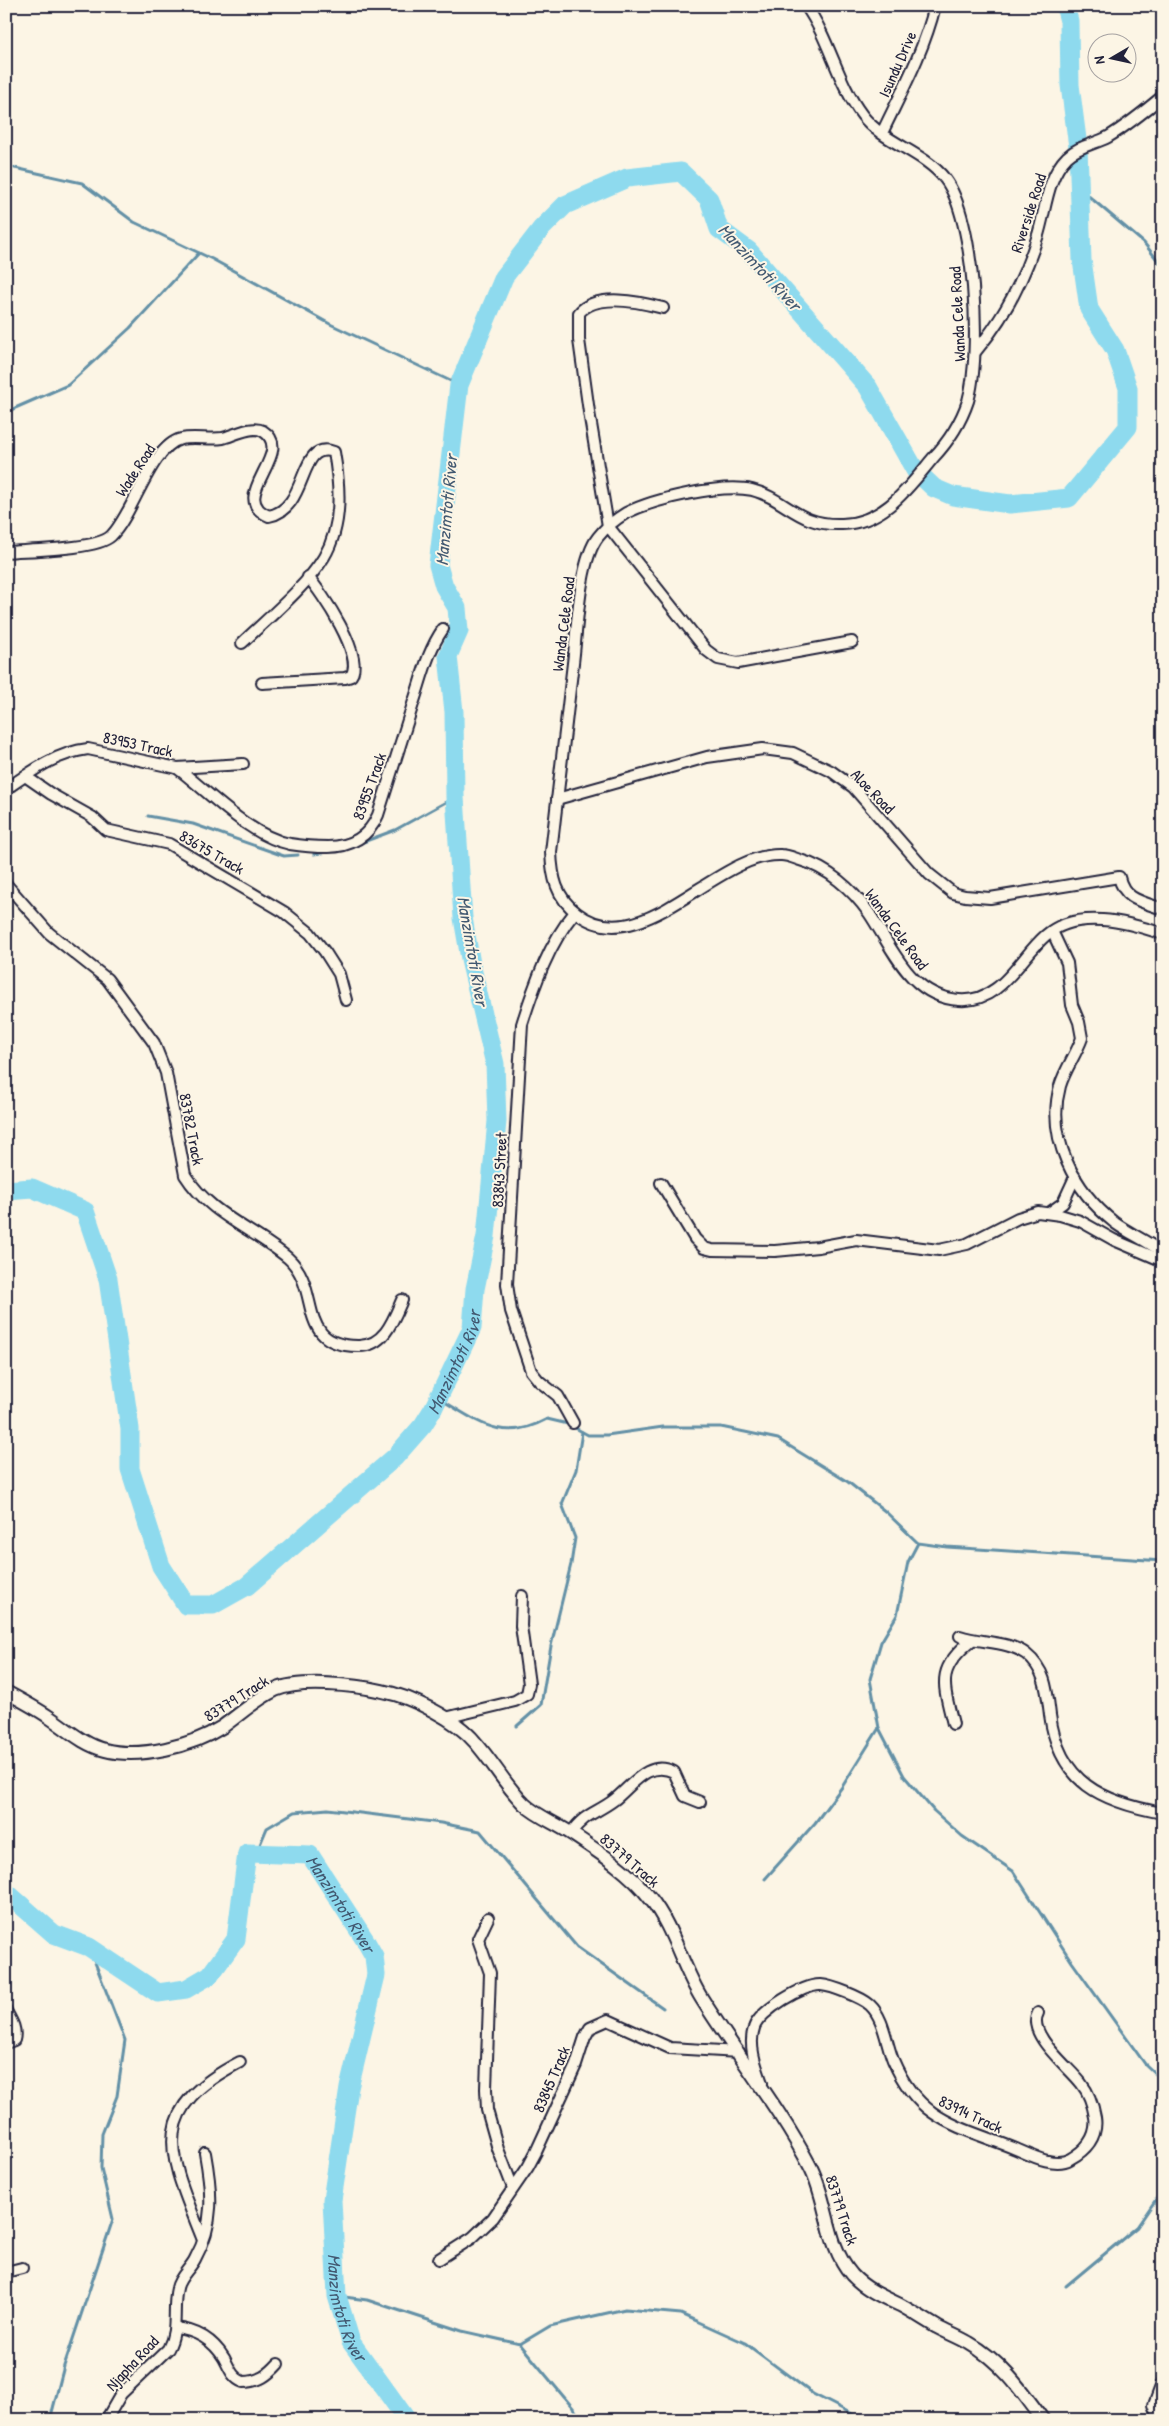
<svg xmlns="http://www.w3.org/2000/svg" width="1169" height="2426" viewBox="0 0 1169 2426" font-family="'Patrick Hand',sans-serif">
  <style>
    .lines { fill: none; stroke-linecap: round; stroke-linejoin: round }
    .stream { stroke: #6390a6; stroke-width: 3 }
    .river { stroke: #8edaee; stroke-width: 19 }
    .minor-casing { stroke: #22223b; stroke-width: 14 }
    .tertiary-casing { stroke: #22223b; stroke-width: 16 }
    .minor { stroke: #fcf5e5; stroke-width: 10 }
    .tertiary { stroke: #fcf5e5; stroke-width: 12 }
    .labels { text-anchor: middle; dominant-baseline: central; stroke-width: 4; stroke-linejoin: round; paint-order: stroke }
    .street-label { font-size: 16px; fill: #22223b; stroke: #fcf5e5 }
    .water-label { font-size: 18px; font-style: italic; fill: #425971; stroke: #fcf5e5 }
  </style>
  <rect width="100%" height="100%" fill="#fcf5e5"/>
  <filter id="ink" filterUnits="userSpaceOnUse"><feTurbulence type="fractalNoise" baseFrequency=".02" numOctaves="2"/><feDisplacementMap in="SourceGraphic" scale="10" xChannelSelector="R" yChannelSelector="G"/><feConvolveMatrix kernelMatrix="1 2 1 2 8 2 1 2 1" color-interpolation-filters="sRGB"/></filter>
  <g filter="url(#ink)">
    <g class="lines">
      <!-- stream -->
      <g class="stream">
        <polyline points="6,166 82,183 134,222 212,259 330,324 459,385"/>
        <polyline points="1079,188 1144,243 1163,267"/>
        <polyline points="6,412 68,385 130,328 199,253"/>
        <polyline points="148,816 193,824 284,856 298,855"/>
        <polyline points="358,844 395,830 455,797"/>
        <polyline points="314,854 343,850"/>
        <path d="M438 1398C478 1421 501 1444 547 1419L568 1424 588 1435H607L663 1427H721L778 1439 848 1482 886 1512 918 1543 947 1547 1163 1561"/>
        <polyline points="918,1543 908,1562 897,1615 881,1642 870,1679 879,1728 904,1776 934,1811 962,1836 1013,1871 1072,1962 1145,2064 1163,2081"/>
        <polyline points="517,1726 541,1705 551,1646 571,1564 575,1538 562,1504 576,1470 582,1432"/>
        <polyline points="256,1854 267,1828 294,1812 328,1809 441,1823 480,1831 577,1947 663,2008"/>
        <polyline points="765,1879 815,1823 842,1787 879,1728"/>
        <polyline points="1066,2286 1137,2227 1163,2189"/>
        <polyline points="337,2296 367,2300 462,2331 520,2344 550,2326 625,2309 681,2314 745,2343 813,2394 864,2420"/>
        <polyline points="520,2344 583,2420"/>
        <polyline points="50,2420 64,2366 113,2219 101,2168 102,2134 117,2096 125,2040 89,1947"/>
      </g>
      <!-- river -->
      <g class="river">
        <path id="s1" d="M6 1190 32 1188 85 1211 108 1279 130 1429V1469L161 1566 186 1605H213L247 1586 395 1457 423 1425 433 1409 472 1328 475 1289 486 1236 497 1121 495 1064 471 964 463 918 455 797 454 712 448 656 459 631 457 608 444 586 438 565 459 385 504 277 541 229 565 205 627 178 681 172 709 199 719 229 749 251 868 387 915 470 934 488 953 496 1010 504 1069 498 1128 427V388L1115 350 1089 309 1082 260 1078 147 1070 85 1069 21 1065 6"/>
        <path id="s2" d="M6 1892 54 1934 89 1947 158 1993 186 1989 210 1975 236 1939 247 1853 310 1855 365 1940 374 1956 376 1975 349 2088 332 2200 337 2296 351 2342 407 2420"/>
      </g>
      <defs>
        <g id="minor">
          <path d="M806 6C830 40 837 82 862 115 883 143 923 151 945 179 975 218 982 353 968 401 961 422 948 442 933 458 908 488 884 523 842 524 797 526 787 499 752 490 722 483 654 499 626 513 616 519 605 528 598 537 579 561 577 631 573 663 566 726 558 789 551 852 552 877 556 897 577 913 641 963 716 852 781 855 787 855 794 858 800 860 828 868 852 889 869 913 892 947 910 997 959 1000 1001 1003 1018 960 1045 936 1076 908 1128 922 1163 934"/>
          <path d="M882 133C902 91 924 51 935 6"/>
          <path d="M663 308C640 302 596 292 579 313V340L589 412 608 526 706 650 718 659 738 663 852 642"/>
          <path d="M976 351C1004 318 1024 279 1037 238 1046 212 1046 178 1067 157 1078 146 1095 144 1108 137 1128 125 1145 111 1163 96"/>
          <path d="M6 552C28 550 96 550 111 536 133 515 151 446 181 439 194 436 209 440 223 438 234 435 252 425 263 431 297 452 225 498 269 516 310 508 297 439 334 452 340 486 343 525 324 557 307 586 267 619 242 643"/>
          <path d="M262 683 345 678 351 676C365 656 322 593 308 577"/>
          <path d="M177 768C209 792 249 836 290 844 302 846 315 847 328 847 351 847 369 836 378 815 390 778 401 741 413 704 422 678 427 652 443 629"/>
          <polyline points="25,776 51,794 92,817 106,830 169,844 284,912 310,933 325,952 339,974 346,1000"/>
          <path d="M6 789C32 771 56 753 88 749L177 768 243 764"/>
          <path d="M557 799 707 757 763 749 793 753 831 771 853 787 929 874 953 893 965 896 990 898 1119 877C1124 900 1143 902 1163 909"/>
          <path d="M6 884 49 933 107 979 154 1043 166 1073 185 1175C210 1215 254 1229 288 1258 323 1289 294 1347 359 1346 384 1346 393 1321 402 1300"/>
          <path d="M1052 931 1067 963 1072 1005 1079 1022 1082 1038C1076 1055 1065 1069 1060 1086 1046 1137 1074 1191 1115 1223 1130 1234 1148 1241 1163 1253"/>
          <polyline points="661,1183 695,1239 704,1248 712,1250 775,1251 818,1247 856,1240 939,1250 967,1244 1018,1218 1038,1212 1060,1215 1080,1221 1114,1240 1163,1261"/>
          <polyline points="1049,1213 1063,1203 1075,1177"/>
          <path d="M573 1423 558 1396 539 1381 531 1371 511 1311 507 1284 522 1024C534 986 549 943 575 912"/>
          <path d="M960 1636C980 1643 1009 1641 1026 1654 1046 1670 1047 1691 1050 1715 1059 1783 1102 1802 1163 1813"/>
          <polyline points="445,1718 515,1701 527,1694 529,1684 521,1626 522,1596"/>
          <path d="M953 1724C943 1683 936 1669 972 1640"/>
          <path d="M571 1833C585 1813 597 1813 614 1800 632 1786 648 1759 674 1772L685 1796 700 1802"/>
          <polyline points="488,1918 478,1939 490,1973 486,2089 487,2110 498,2149 513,2188"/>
          <path d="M6 2011C11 2020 17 2029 14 2040L6 2043"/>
          <path d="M762 2083C756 2066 748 2046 754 2028 759 2011 804 1984 821 1985 832 1986 861 1997 870 2005 884 2018 886 2043 893 2060 919 2122 959 2126 1016 2149 1030 2155 1055 2168 1070 2159 1086 2150 1098 2137 1095 2117 1093 2105 1089 2093 1081 2083 1069 2067 1026 2034 1038 2013"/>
          <path d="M203 2240C170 2156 144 2112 240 2062"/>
          <polyline points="439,2259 472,2238 493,2218 528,2167 536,2152 576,2065 585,2037 590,2028 608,2020 670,2048 739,2052"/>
          <polyline points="6,2272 22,2268"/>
          <path d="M175 2328C196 2330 213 2340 224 2358 229 2367 232 2378 243 2382 259 2382 268 2375 278 2364"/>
          <path d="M106 2420 121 2394 168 2349C179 2329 172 2309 177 2288 179 2277 190 2269 195 2259 215 2223 212 2192 205 2153"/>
          <polyline points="1160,2420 1154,2405 1163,2381"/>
        </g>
        <path id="tertiary" d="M6 1692C21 1700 36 1708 49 1717 67 1729 84 1745 105 1750 140 1759 192 1746 222 1727 239 1715 256 1699 275 1690 301 1679 355 1685 382 1691 412 1697 456 1719 475 1742 493 1762 505 1785 524 1804 538 1817 556 1823 572 1834 599 1852 630 1872 650 1898 674 1928 682 1967 702 1999 737 2055 781 2110 811 2168 828 2202 826 2245 852 2275 865 2289 883 2297 900 2305 913 2312 925 2320 937 2327 948 2333 959 2337 969 2343 1001 2361 1022 2391 1043 2420"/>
      </defs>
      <!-- minor casing -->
      <use href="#minor" class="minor-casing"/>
      <!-- tertiary casing -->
      <use href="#tertiary" class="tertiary-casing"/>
      <!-- minor -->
      <use href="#minor" class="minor"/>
      <!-- tertiary -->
      <use href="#tertiary" class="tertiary"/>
    </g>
  </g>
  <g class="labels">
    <!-- street labels -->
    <g class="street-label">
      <text transform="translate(897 64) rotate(-66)">Isundu Drive</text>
      <text transform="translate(1028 213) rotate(-72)">Riverside Road</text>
      <text transform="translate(957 314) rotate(-93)">Wanda Cele Road</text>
      <text transform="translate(135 470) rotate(-57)">Wade Road</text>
      <text transform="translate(563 624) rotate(-83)">Wanda Cele Road</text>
      <text transform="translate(138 744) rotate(12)">83953 Track</text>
      <text transform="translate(369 786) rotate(-70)">83955 Track</text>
      <text transform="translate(873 791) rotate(46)">Aloe Road</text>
      <text transform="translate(212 852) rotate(30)">83675 Track</text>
      <text transform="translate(897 929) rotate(54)">Wanda Cele Road</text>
      <text transform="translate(192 1129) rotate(79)">83782 Track</text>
      <text transform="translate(499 1170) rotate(-87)">83843 Street</text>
      <text transform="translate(236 1698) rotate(-32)">83779 Track</text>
      <text transform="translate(630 1860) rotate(41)">83779 Track</text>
      <text transform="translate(551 2079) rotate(-67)">83845 Track</text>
      <text transform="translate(971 2114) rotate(25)">83914 Track</text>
      <text transform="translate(842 2210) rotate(72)">83779 Track</text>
      <text transform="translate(132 2363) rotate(-47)">Njapha Road</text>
    </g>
    <!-- water labels -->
    <g class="water-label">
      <text transform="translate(760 267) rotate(47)">Manzimtoti River</text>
      <text transform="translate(446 510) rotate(-85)">Manzimtoti River</text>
      <text transform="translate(473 951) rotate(80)">Manzimtoti River</text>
      <text stroke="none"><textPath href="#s1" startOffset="871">Manzimtoti River</textPath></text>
      <text stroke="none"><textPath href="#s2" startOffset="492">Manzimtoti River</textPath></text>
      <text stroke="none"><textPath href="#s2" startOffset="912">Manzimtoti River</textPath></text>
    </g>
  </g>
  <!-- margin -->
  <rect width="1169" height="2426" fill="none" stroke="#fcf5e5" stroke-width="25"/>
  <rect x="12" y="12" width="1144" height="2401" fill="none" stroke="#22223b" stroke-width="2" filter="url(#ink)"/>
  <!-- north arrow -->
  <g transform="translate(1112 58) rotate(261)"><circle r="24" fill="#fcf5e5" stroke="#a5a1a1"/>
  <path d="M0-4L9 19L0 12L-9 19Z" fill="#22223b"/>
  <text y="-8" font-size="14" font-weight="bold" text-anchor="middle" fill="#22223b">N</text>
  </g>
</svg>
